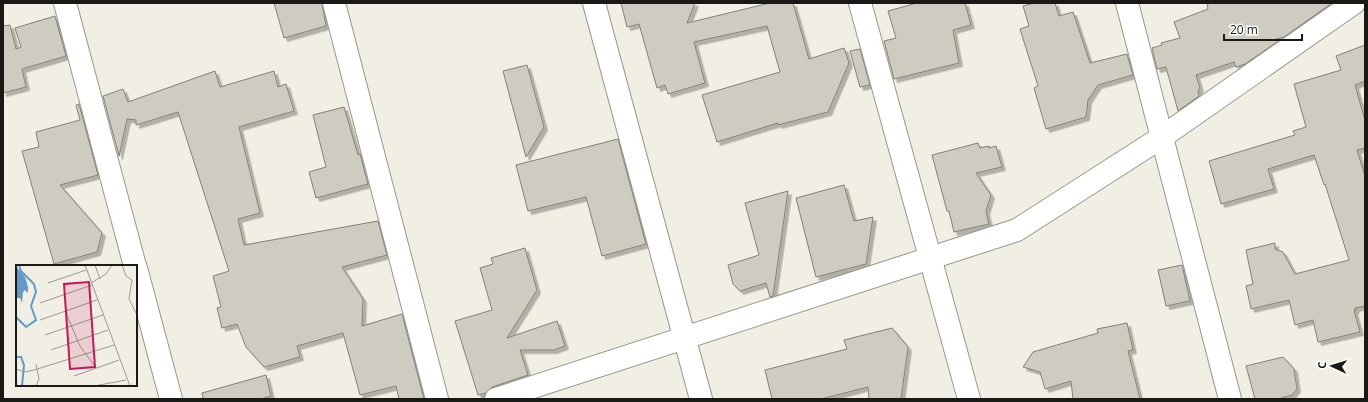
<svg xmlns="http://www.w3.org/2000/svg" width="1368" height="402" viewBox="0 0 1368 402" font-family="'Open Sans',sans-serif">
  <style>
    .building { fill: #ceccc1; stroke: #828076; filter: url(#shadow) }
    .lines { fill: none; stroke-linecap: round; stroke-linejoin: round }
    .street-casing { stroke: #99978c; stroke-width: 24 }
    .street { stroke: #fff; stroke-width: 22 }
    .inset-river { fill: none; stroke: #619ac9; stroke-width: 2 }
    .inset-road { fill: none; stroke: #9b9991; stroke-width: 1 }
    .view { fill: #c2185b; fill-opacity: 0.15; stroke: #c2185b; stroke-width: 2 }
    .inset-edge { fill: none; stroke: #1a1915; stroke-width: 2 }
  </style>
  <defs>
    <filter id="shadow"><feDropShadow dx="3.5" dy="3.5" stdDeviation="0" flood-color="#0004"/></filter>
  </defs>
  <rect width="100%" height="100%" fill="#f1efe4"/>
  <!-- building -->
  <g class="building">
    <polygon points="274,3 322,3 326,26 284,38"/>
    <polygon points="621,3 695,3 687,23 770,3 793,3 809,59 844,48 849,63 828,112 778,125 778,123 717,142 702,95 780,72 767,26 694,42 705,83 668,94 665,85 657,88 639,24 627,27"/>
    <polygon points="917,3 965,3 971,25 953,30 959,63 894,79 884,41 896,38 888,11"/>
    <polygon points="1034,3 1055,3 1059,16 1073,12 1090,63 1127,54 1133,75 1098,85 1088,100 1086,117 1046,129 1034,88 1038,86 1020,29 1029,26 1023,6"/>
    <polygon points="1207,3 1332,3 1284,37 1276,39 1277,42 1245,64 1236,67 1234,62 1196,75 1200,88 1198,91 1199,96 1178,111 1166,67 1157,69 1152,48 1162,45 1161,43 1180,38 1174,22 1208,9"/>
    <polygon points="55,16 66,56 22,69 26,87 3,93 3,26 10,25 16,49 21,47 15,28"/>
    <polygon points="1365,45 1365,81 1355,85 1365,120 1365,148 1357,150 1365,176 1365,306 1355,308 1356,310 1354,310 1360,332 1318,342 1313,320 1295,325 1289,300 1251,309 1246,286 1253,284 1246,250 1275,243 1275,249 1283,252 1295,274 1349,260 1325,184 1324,185 1314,155 1268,169 1274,189 1221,204 1209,161 1295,135 1293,131 1306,127 1294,84 1341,70 1336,56"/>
    <polygon points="860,49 870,85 860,87 850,51"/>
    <polygon points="527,65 544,127 526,157 503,71"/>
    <polygon points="215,71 220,87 274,71 278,87 286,84 294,111 239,127 260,213 238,219 244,245 378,221 387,255 342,267 363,299 362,326 402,314 424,399 399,399 396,386 360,395 343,333 297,346 300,357 264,367 246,347 237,324 222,328 217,308 221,307 213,276 229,271 178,112 136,125 136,120 127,119 119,156 103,96 123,89 128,102"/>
    <polygon points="79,104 98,175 60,185 102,233 97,252 54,264 22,151 39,147 36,132 80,120 76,105"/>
    <polygon points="344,107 358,155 360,154 368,184 316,198 309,172 326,167 313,115"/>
    <polygon points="618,139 646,244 602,256 586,197 528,211 516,165"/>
    <polygon points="978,143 980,148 989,146 989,148 996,146 1002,167 976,173 991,195 986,211 989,224 954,232 949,211 947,211 932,155"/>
    <polygon points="844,185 854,221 873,217 866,264 816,277 796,198"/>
    <polygon points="788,191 773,296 770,297 766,283 740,291 733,284 728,265 759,255 745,203"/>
    <polygon points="525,248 537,290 507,338 557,321 565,346 554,350 520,350 528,375 492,387 486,393 478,395 455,321 492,310 480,268 493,264 491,258"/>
    <polygon points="1182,265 1190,301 1166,306 1158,270"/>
    <polygon points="1127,323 1133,350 1128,351 1140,399 1073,399 1071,381 1045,389 1040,372 1023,367 1033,352 1098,333 1097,329"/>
    <polygon points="892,328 908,347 901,399 869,399 868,387 821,399 772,399 765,370 847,349 844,340"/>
    <polygon points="1283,357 1294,369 1297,389 1292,395 1278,399 1255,399 1246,366"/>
    <polygon points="266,375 271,396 261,399 203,399 202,393"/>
  </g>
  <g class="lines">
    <defs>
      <g id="street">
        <polyline points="65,3 135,266"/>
        <polyline points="334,3 437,399"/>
        <polyline points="594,3 701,399"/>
        <polyline points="860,3 969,399"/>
        <polyline points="1127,3 1230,399"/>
        <polyline points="136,268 171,399"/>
        <polyline points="496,399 1017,230 1162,137 1354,3"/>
      </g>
    </defs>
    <!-- street casing -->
    <use href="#street" class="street-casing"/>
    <!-- street -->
    <use href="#street" class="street"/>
  </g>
  <!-- overview -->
  <g transform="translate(16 265)">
    <rect width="121" height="121" fill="#f1efe4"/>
    <path d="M0 1 9 12 12 22V28L9 25 7 27 6 38 4 33H0Z" fill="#619ac9"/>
    <path class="inset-river" d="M0 52 10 62 20 55 15 41 20 27 18 19 5 6 3 0M0 92H5L8 100 6 121"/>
    <path class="inset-road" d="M69 0 114 121M79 0 84 14M106 0 110 11 116 15 113 34 121 50M32 18 70 5M75 18 90 9 96 0M24 38 76 20M49 46 64 81 80 103M24 55 81 35M29 70 87 50M35 85 92 65M0 104 9 107 18 105 98 80M58 111 103 95M20 121 23 114 20 99M78 121 110 115"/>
    <path class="view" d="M73 17 79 102 54 104 48 19Z"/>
    <rect width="121" height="121" class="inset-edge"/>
  </g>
  <!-- border -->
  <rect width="1368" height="402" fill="none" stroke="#1a1915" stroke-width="8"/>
  <!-- north arrow -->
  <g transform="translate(1332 366) rotate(274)" stroke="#ffffff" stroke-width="3" paint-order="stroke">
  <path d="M0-3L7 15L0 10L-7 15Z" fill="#1a1915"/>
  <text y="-6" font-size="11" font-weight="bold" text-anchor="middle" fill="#1a1915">С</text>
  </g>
  <!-- scale -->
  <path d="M1224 34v6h78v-6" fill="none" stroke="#1a1915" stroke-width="2"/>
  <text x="1230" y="34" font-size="12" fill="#1a1915" stroke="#ffffff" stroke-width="3" paint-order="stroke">20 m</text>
</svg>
